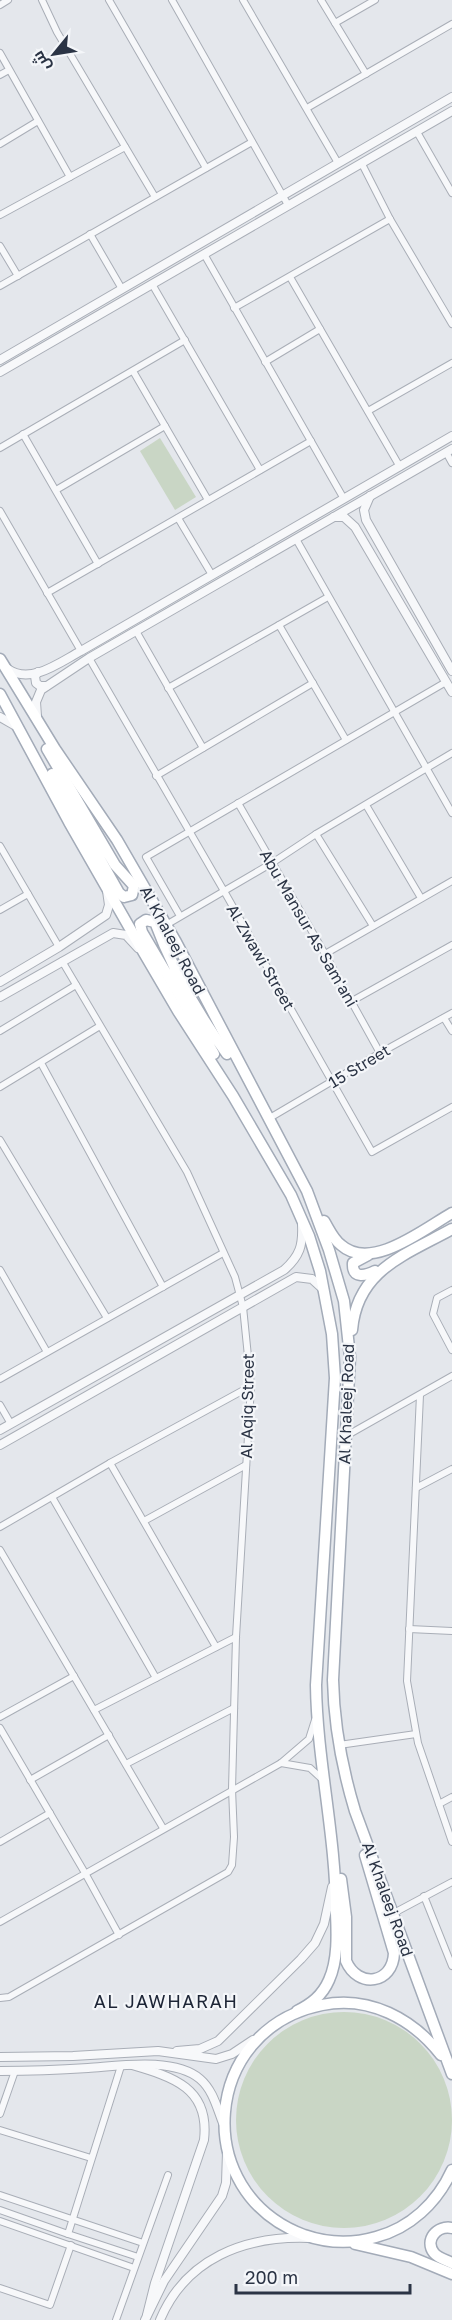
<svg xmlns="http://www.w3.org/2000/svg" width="452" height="2320" viewBox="0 0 452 2320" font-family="'Golos Text',Cairo,sans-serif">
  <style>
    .green { fill: #c9d6c5 }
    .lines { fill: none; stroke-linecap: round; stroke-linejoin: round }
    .minor-casing { stroke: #a9aeb7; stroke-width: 8 }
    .tertiary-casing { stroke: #a9aeb7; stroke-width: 10 }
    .primary-casing { stroke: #a3abb8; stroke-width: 13 }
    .minor { stroke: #f7f8fa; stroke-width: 6 }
    .tertiary { stroke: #f7f8fa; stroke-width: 8 }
    .primary { stroke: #fff; stroke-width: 10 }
    .labels { text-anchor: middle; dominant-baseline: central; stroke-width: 4.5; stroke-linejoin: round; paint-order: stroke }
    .street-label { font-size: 16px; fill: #2b3445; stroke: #f4f6f9 }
    .neighbourhood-label { font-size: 18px; letter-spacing: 1.5px; fill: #1d2536; stroke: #f4f6f9 }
  </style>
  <rect width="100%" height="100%" fill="#e4e7ec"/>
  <!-- green -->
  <g class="green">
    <polygon points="160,438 196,497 175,510 140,451"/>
    <circle cx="344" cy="2120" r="108"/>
  </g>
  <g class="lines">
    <defs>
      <g id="minor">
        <polyline points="42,0 57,32 155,197"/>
        <polyline points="109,0 206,168"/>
        <polyline points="172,0 288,205"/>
        <polyline points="243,0 338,163"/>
        <polyline points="321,0 366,74"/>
        <polyline points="0,5 8,0"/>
        <polyline points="335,23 375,0"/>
        <polyline points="0,53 70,177"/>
        <polyline points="0,75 9,70"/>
        <polyline points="307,108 452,24"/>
        <polyline points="417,132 452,193"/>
        <polyline points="0,144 38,121"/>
        <polyline points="362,164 390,219 452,324"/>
        <polyline points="0,215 125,147"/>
        <polyline points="90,234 122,289"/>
        <polyline points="0,246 18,276"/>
        <polyline points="204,254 344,499"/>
        <polyline points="290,277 400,467"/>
        <polyline points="152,284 260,470"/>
        <polyline points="0,286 252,142"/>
        <polyline points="234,308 390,219"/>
        <polyline points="265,362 320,329"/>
        <polyline points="133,371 208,500"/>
        <polyline points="368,411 452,363"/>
        <polyline points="23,434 98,564"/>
        <polyline points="0,448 185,340"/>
        <polyline points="446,452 452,463"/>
        <polyline points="56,490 165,426"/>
        <polyline points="0,511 81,651"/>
        <polyline points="178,518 212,575"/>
        <polyline points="296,539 452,813"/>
        <polyline points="47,593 311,441"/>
        <polyline points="279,625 346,740"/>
        <polyline points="136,631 203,748"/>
        <polyline points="89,658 224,891 372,1152 452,1107"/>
        <polyline points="168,688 328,597"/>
        <polyline points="156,776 313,683"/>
        <polyline points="238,803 325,954 380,1053"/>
        <polyline points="366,805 421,898"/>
        <polyline points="316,834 373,926"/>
        <polyline points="0,846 59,947"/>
        <polyline points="0,910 28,894"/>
        <polyline points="180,916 146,857 446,682"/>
        <polyline points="166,925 272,863 316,834 452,753"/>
        <polyline points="325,954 452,881"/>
        <polyline points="352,1001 452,945"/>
        <polyline points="444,1018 452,1031"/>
        <polyline points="0,1031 76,985"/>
        <polyline points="41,1063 163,1287"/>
        <polyline points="0,1087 100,1026"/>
        <polyline points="268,1119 380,1053 452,1013"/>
        <polyline points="0,1140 107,1318"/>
        <polyline points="0,1270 47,1352"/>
        <polyline points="452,1290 437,1298 433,1314 452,1350"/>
        <polyline points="0,1379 223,1253"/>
        <polyline points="420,1395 407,1681 418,1743 452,1842"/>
        <polyline points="0,1405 11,1424"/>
        <polyline points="346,1436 452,1376"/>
        <polyline points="110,1463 216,1647"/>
        <polyline points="416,1488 452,1469"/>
        <polyline points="52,1497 156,1678"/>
        <polyline points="144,1521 246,1465"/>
        <polyline points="0,1527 110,1463 251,1386"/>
        <polyline points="0,1550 163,1828"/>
        <polyline points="409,1629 452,1631"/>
        <polyline points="94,1710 236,1637"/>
        <polyline points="0,1717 74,1676"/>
        <polyline points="0,1728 85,1873 119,1935"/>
        <polyline points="339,1745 416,1734"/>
        <polyline points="281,1763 310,1768 323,1780"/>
        <polyline points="126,1764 234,1708"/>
        <polyline points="30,1780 109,1735"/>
        <polyline points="439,1804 452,1797"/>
        <polyline points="0,1842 50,1813"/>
        <polyline points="424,1896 452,1966"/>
        <polyline points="392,1914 452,1882"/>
        <polyline points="0,1922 281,1763 309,1739 315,1720"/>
        <polyline points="0,1998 9,1997 228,1872 232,1865 234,1837 232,1789 236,1637 251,1386 243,1307 235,1277 187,1172 62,961"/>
        <polyline points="121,2066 68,2234 138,2257"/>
        <polyline points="0,2114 15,2071"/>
        <polyline points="0,2130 91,2158"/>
        <polyline points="0,2195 143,2243"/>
        <polyline points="0,2210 68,2234"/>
        <polyline points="0,2221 134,2268"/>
        <polyline points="0,2288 50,2305 71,2245"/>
        <polyline points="116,2320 168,2175"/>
      </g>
      <g id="tertiary">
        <polyline points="0,360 452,97"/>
        <polyline points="0,372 452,111"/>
        <polyline points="370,496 364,510 366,520 452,671"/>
        <polyline points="334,517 344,517 355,527 452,692"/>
        <path d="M8 669C31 685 60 662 81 651L452 436"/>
        <polyline points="38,672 35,676 36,683 40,686 46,686"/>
        <polyline points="37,716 36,702 41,690 89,658 452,449"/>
        <polyline points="0,717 14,725"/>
        <polyline points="0,982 59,947 106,915 109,905 107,891"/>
        <polyline points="0,997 113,933 126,935 138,948"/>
        <path d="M0 1430 284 1270C300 1256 303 1245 302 1225"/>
        <polyline points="0,1445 296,1277 312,1279 324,1290"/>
        <polyline points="177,2051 200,2049 218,2041 301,1959 315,1943 324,1924 332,1887"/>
        <polyline points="0,2057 73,2056 158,2051 216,2059 232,2054 253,2040"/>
        <path d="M132 2065C173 2077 210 2088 204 2140L155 2283 147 2315"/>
        <path d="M0 2071C29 2071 58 2070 88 2068 119 2066 174 2057 200 2079 213 2090 217 2108 223 2123"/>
        <polyline points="145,2320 164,2281 222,2196 226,2183 227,2152"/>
        <path d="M160 2320C186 2258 245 2236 308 2238"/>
      </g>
      <g id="primary">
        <path d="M0 659 55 749 117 840 176 942 307 1191 329 1250 344 1301 350 1357 333 1680C334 1725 342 1768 355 1811L452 2074"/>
        <path d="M0 694 69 822 144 953 178 1011 233 1096 291 1195 309 1236 320 1271 332 1334 335 1378 316 1685C317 1761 336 1836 336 1913 337 1934 338 1960 329 1980 322 1996 311 2004 297 2011"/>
        <polyline points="47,749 115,865 134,886 132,895 124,897 119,893 52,774"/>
        <path d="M214 1054 142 932 140 924 146 920 155 922C172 968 198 1014 227 1054"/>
        <path d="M324 1221C329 1229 333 1239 341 1245 371 1272 424 1229 452 1213"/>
        <path d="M368 1255 353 1263C352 1279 365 1276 375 1271"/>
        <path d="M352 1330C357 1270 405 1255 452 1229"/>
        <path d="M341 1879 346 1917V1961C358 1989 393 1984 394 1953L365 1855"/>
        <path d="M441 2055C413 2019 369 1995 322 2005 202 2029 189 2192 304 2235 327 2243 352 2244 376 2237 410 2228 437 2203 452 2170"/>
        <path d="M452 2228C437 2225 424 2240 434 2253 438 2258 446 2260 452 2263"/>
        <polyline points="355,2244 411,2257 452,2274"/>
      </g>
    </defs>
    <!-- minor casing -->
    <use href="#minor" class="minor-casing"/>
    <!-- tertiary casing -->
    <use href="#tertiary" class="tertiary-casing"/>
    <!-- primary casing -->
    <use href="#primary" class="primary-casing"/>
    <!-- minor -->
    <use href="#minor" class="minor"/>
    <!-- tertiary -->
    <use href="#tertiary" class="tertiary"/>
    <!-- primary -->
    <use href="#primary" class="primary"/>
  </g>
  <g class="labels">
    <!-- street labels -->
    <g class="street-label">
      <text transform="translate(309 928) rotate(60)">Abu Mansur As Sam'ani</text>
      <text transform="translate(173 940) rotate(62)">Al Khaleej Road</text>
      <text transform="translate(261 957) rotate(60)">Al Zwawi Street</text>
      <text transform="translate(359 1066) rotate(-31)">15 Street</text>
      <text transform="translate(346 1404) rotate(-88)">Al Khaleej Road</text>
      <text transform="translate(247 1406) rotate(-89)">Al Aqiq Street</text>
      <text transform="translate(388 1899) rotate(70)">Al Khaleej Road</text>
    </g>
    <!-- neighbourhood labels -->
    <g class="neighbourhood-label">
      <text x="166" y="2001">AL JAWHARAH</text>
    </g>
  </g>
  <!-- north arrow -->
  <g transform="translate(54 54) rotate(240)" stroke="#f4f6f9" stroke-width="4.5" paint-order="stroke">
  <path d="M0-4.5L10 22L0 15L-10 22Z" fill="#2b3445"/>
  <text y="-9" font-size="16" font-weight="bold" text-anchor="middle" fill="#2b3445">ش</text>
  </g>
  <!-- scale -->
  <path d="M236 2284v9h174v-9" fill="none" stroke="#2b3445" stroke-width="3"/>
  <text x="245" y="2284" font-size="18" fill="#2b3445" stroke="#f4f6f9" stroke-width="4.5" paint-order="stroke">200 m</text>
</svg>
